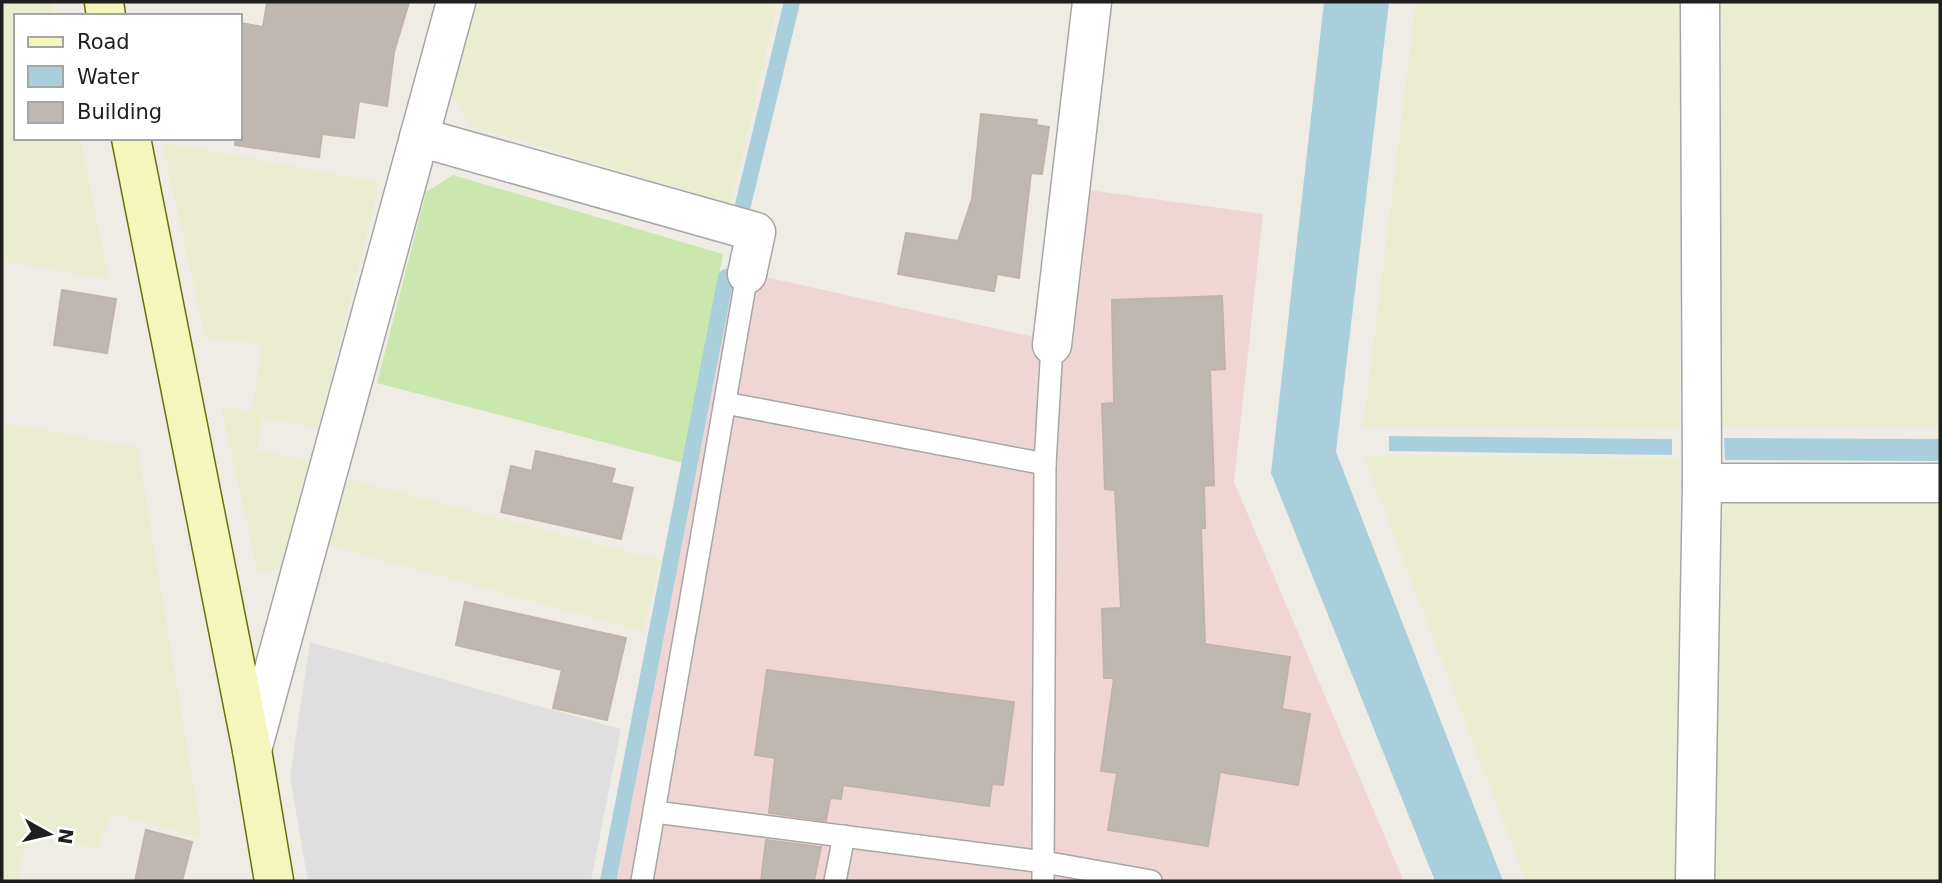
<svg xmlns="http://www.w3.org/2000/svg" width="1942" height="883" viewBox="0 0 1942 883" font-family="'DejaVu Sans',sans-serif">
  <style>
    .commercial { fill: #efd6d5 }
    .farmland { fill: #ebedd1 }
    .grass { fill: #cae7ae }
    .parking { fill: #dfdfdf }
    .water { fill: #a8cfdb }
    .lines { fill: none; stroke-linecap: round; stroke-linejoin: round }
    .stream { stroke: #a8cfdb; stroke-width: 16 }
    .building { fill: #bfb8b2; stroke: #c0b3a8; stroke-width: 2 }
    .lane-casing { stroke: #a6a6a6; stroke-width: 24 }
    .street-casing { stroke: #a6a6a6; stroke-width: 41 }
    .secondary-casing { stroke: #66710a; stroke-width: 41 }
    .lane { stroke: #fff; stroke-width: 21 }
    .street { stroke: #fff; stroke-width: 38 }
    .secondary { stroke: #f4f6bc; stroke-width: 38 }
  </style>
  <rect width="100%" height="100%" fill="#efece5"/>
  <!-- commercial -->
  <polygon class="commercial" points="1089,190 1263,214 1234,482 1402,877 1402,881 614,881 729,269 1065,344"/>
  <!-- farmland -->
  <g class="farmland">
    <polygon points="2,2 52,2 55,16 16,16 16,138 80,138 109,279 2,261"/>
    <polygon points="475,2 767,2 777,5 731,204 471,126 450,92"/>
    <polygon points="1416,2 1681,3 1680,429 1363,427"/>
    <polygon points="1720,2 1940,2 1940,426 1718,426"/>
    <polygon points="162,142 380,182 318,428 263,417 257,450 309,460 281,569 258,574 221,407 252,411 262,345 205,337"/>
    <polygon points="2,423 138,447 202,839 113,814 96,849 32,830 16,881 2,881"/>
    <polygon points="1363,455 1679,458 1681,881 1526,881"/>
    <polygon points="342,477 660,560 644,632 323,544"/>
    <polygon points="1733,500 1940,501 1940,881 1714,881 1715,522"/>
  </g>
  <!-- grass -->
  <polygon class="grass" points="453,175 723,254 683,463 377,383 426,192"/>
  <!-- parking -->
  <polygon class="parking" points="310,642 621,729 591,881 308,881 290,777"/>
  <!-- water -->
  <g class="water">
    <polygon points="1324,2 1389,2 1336,452 1503,881 1435,881 1271,473"/>
    <polygon points="1389,436 1672,439 1672,455 1389,451"/>
    <polygon points="1724,438 1940,439 1940,461 1725,460"/>
  </g>
  <g class="lines">
    <!-- stream -->
    <g class="stream">
      <polyline points="743,205 792,2"/>
      <polyline points="608,881 726,277"/>
    </g>
  </g>
  <!-- building -->
  <g class="building">
    <polygon points="267,2 409,2 394,52 387,106 359,101 354,138 322,134 319,157 235,145 236,138 240,138 240,23 263,27"/>
    <polygon points="981,114 1037,120 1036,125 1049,127 1042,174 1031,173 1019,278 997,274 994,291 898,274 906,233 958,241 972,199"/>
    <polygon points="62,290 116,299 107,353 54,345"/>
    <polygon points="1222,296 1225,369 1210,370 1214,485 1204,486 1205,528 1201,528 1205,644 1290,657 1282,709 1310,714 1298,785 1220,772 1208,846 1108,830 1117,773 1101,771 1114,678 1104,678 1102,609 1121,608 1115,490 1105,489 1102,404 1114,403 1112,300"/>
    <polygon points="536,451 615,469 611,483 633,488 621,539 501,512 511,466 532,471"/>
    <polygon points="465,602 626,638 607,720 553,708 562,670 456,645"/>
    <polygon points="767,670 1014,702 1003,785 992,784 989,806 843,785 841,799 830,798 826,821 769,813 775,758 755,755"/>
    <polygon points="146,830 192,842 182,881 135,881"/>
    <polygon points="766,840 821,847 814,881 761,881"/>
  </g>
  <g class="lines">
    <defs>
      <g id="lane">
        <polyline points="725,403 1045,464"/>
        <polyline points="655,812 1044,862 1151,881"/>
        <polyline points="642,881 747,274"/>
        <polyline points="835,881 844,836"/>
        <polyline points="1043,881 1045,464 1052,345"/>
      </g>
      <g id="street">
        <polyline points="419,137 756,232 747,274"/>
        <polyline points="1052,345 1092,2"/>
        <polyline points="1702,483 1940,483"/>
        <polyline points="252,750 456,2"/>
        <polyline points="1695,881 1702,483 1700,2"/>
      </g>
      <g id="secondary">
        <polyline points="104,2 106,16"/>
        <polyline points="131,138 252,750 274,881"/>
      </g>
    </defs>
    <!-- lane casing -->
    <use href="#lane" class="lane-casing"/>
    <!-- street casing -->
    <use href="#street" class="street-casing"/>
    <!-- secondary casing -->
    <use href="#secondary" class="secondary-casing"/>
    <!-- lane -->
    <use href="#lane" class="lane"/>
    <!-- street -->
    <use href="#street" class="street"/>
    <!-- secondary -->
    <use href="#secondary" class="secondary"/>
  </g>
  <!-- border -->
  <rect width="1942" height="883" fill="none" stroke="#1f1f1f" stroke-width="7"/>
  <!-- legend -->
  <rect x="14" y="14" width="228" height="126" fill="#ffffff" stroke="#a5a5a5" stroke-width="2"/>
  <rect x="28" y="37" width="35" height="10" fill="#f4f6bc" stroke="#a5a5a5" stroke-width="2"/>
  <text x="77" y="49" font-size="21" fill="#1f1f1f">Road</text>
  <rect x="28" y="66" width="35" height="21" fill="#a8cfdb" stroke="#a5a5a5" stroke-width="2"/>
  <text x="77" y="84" font-size="21" fill="#1f1f1f">Water</text>
  <rect x="28" y="102" width="35" height="21" fill="#bfb8b2" stroke="#a5a5a5" stroke-width="2"/>
  <text x="77" y="119" font-size="21" fill="#1f1f1f">Building</text>
  <!-- north arrow -->
  <g transform="translate(49 834) rotate(98)" stroke="#ffffff" stroke-width="5" paint-order="stroke">
  <path d="M0-5L12 26L0 18L-12 26Z" fill="#1f1f1f"/>
  <text y="-10" font-size="19" font-weight="bold" text-anchor="middle" fill="#1f1f1f">N</text>
  </g>
</svg>
